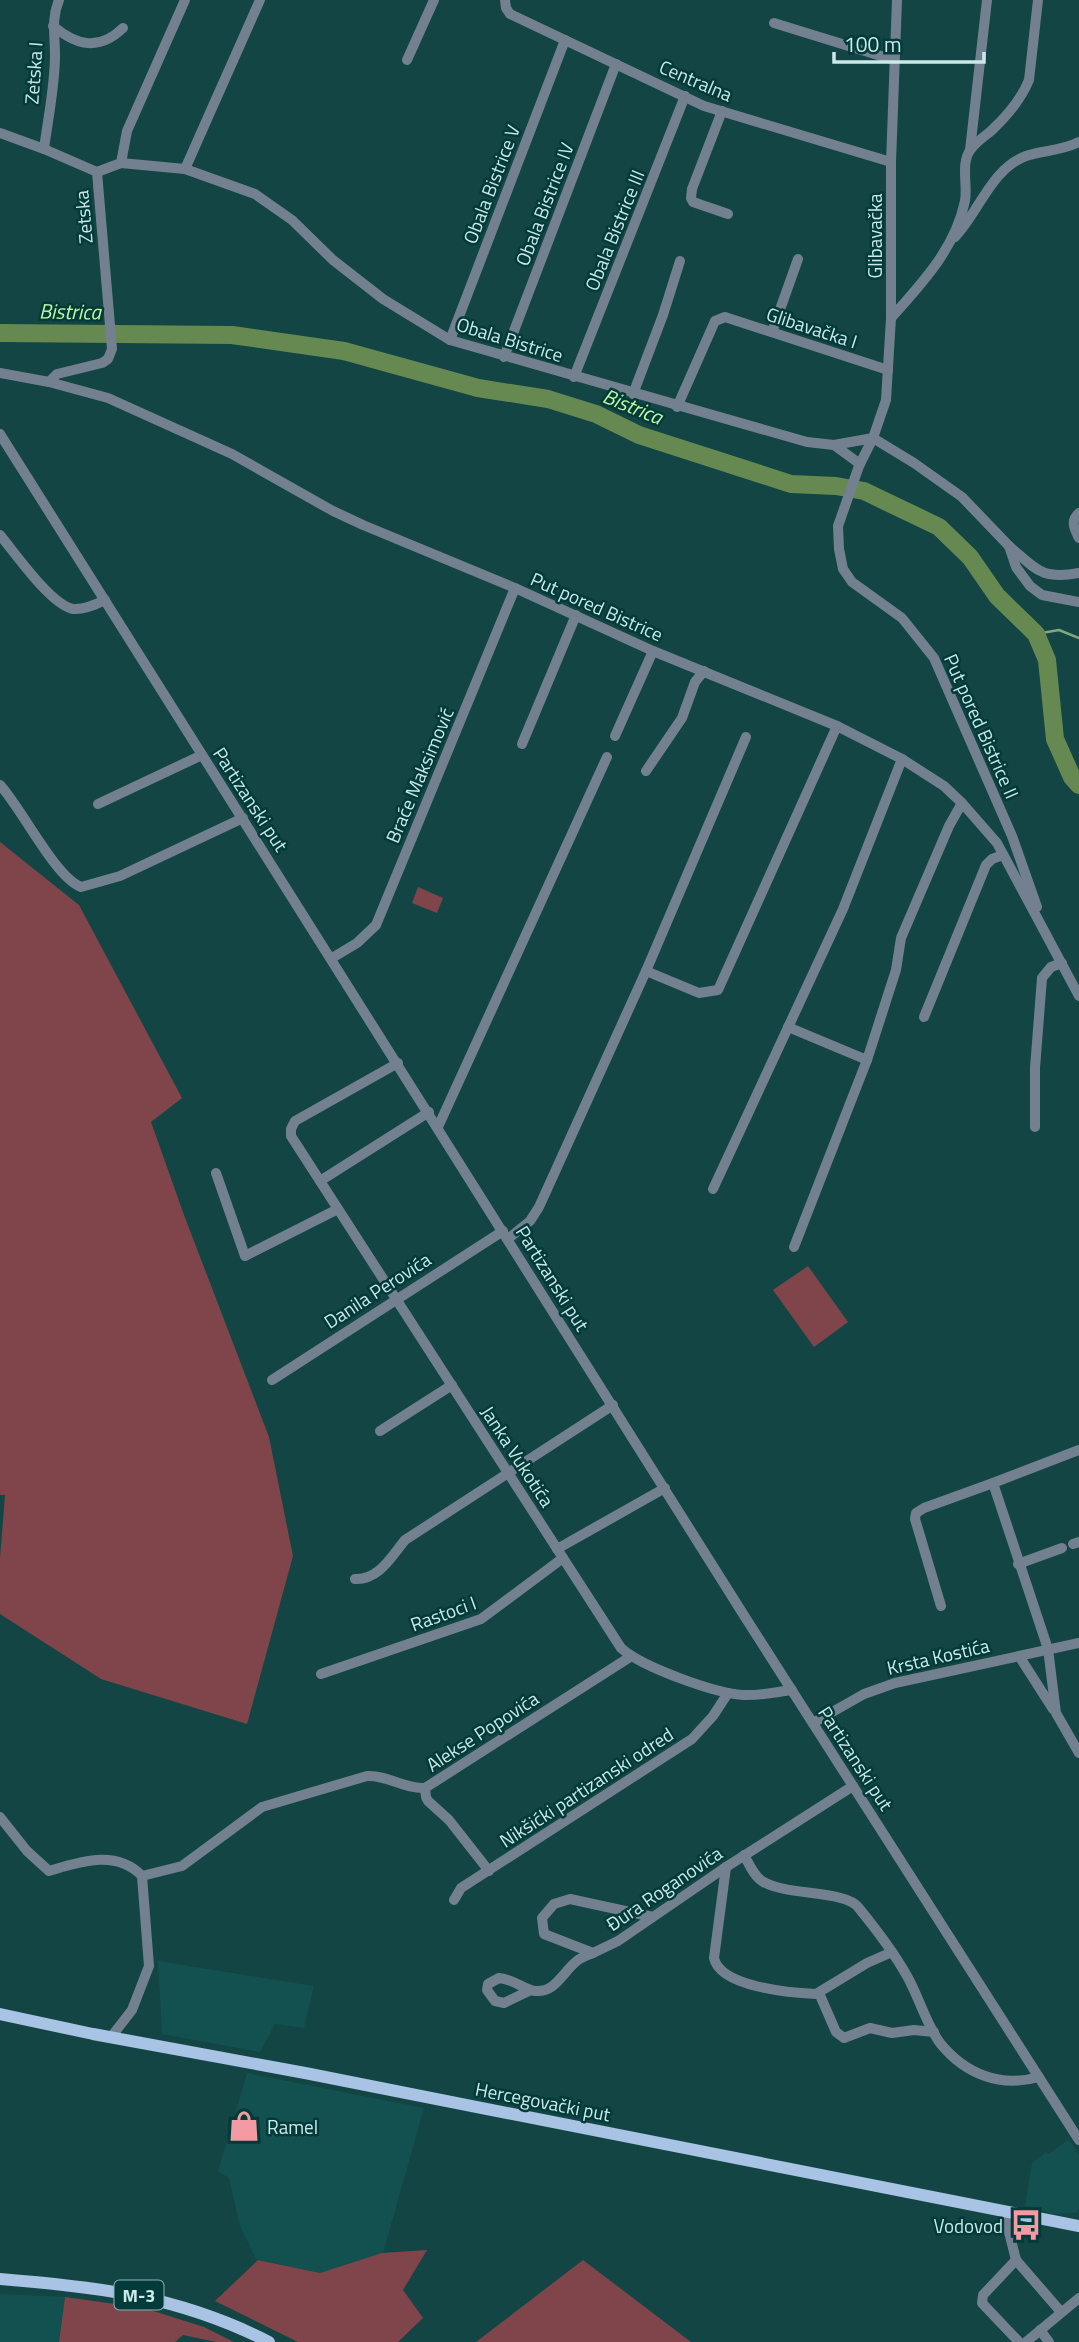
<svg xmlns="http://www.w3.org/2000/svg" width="1079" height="2342" viewBox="0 0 1079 2342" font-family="'Titillium Web',sans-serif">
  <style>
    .built { fill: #135151 }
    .green { fill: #7f454b }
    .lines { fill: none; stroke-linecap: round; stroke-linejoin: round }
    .stream { stroke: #84a67e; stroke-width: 2.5 }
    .river { stroke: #668951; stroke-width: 18 }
    .minor { stroke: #738090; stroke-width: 10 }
    .major { stroke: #a8c3e4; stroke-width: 12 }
    .labels { text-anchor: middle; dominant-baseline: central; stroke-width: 5; stroke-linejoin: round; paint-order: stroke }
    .shield { fill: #033a3a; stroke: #8eb4b4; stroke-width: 2 }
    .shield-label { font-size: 18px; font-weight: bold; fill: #cae9e8 }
    .street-label { font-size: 19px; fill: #cae9e8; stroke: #033a3a }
    .poi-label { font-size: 19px; fill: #cae9e8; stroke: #033a3a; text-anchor: start }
    .water-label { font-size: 21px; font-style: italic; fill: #c2f6a3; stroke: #033a3a }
  </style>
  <rect width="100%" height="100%" fill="#124544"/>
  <!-- built -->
  <g class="built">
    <polygon points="158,1961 314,1986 304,2028 275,2024 260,2052 162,2034"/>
    <polygon points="247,2073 424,2108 383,2253 320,2273 256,2259 240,2226 229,2178 218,2171"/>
    <polygon points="1069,2139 1079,2155 1079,2208 1076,2213 1053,2214 1025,2206 1032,2163 1046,2152 1049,2154"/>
    <polygon points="0,2294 65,2297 59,2342 0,2342"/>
  </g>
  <!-- green -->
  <g class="green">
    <polygon points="0,842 79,905 182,1098 151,1122 184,1215 269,1437 293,1556 247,1724 101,1679 0,1614 0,1558 5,1495 0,1495"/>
    <polygon points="418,887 443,898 437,913 412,903"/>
    <polygon points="808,1266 848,1322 814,1347 773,1290"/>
    <polygon points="427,2250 403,2290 423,2318 398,2342 298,2342 215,2301 258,2260 320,2273 382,2253"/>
    <polygon points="583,2260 691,2342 476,2342"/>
    <polygon points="65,2297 144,2308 204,2327 234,2342 216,2342 183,2335 175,2342 59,2342"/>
  </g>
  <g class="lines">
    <!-- stream -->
    <polyline class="stream" points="1036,634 1059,630 1079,638"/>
    <!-- river -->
    <polyline class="river" points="0,333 232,335 344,351 478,388 548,399 596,414 639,435 791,484 836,486 864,491 939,527 970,557 997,596 1036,634 1047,660 1055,739 1072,777 1079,785"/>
    <!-- minor -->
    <g class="minor">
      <polyline points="505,0 506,8 510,14 704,106 891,162"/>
      <polyline points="897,0 891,162 891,318 886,400 873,438 859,466 838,526 839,549 843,569 852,582 902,618 934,658 1012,836 1037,907"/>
      <polyline points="774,23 894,60"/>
      <path d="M53 26C77 46 99 51 123 28"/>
      <polyline points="407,60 434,0"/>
      <polyline points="722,111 692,189 691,198 693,202 728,214"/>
      <polyline points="0,133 44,149 97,172"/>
      <path d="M44 149C48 118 55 86 55 55 55 35 51 19 59 0"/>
      <polyline points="970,150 987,0"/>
      <polyline points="121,163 127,131 185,0"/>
      <polyline points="185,169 260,0"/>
      <polyline points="97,172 121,163 185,169 255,194 292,220 333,260 383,299 450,340 807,442 834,445 873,438"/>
      <path d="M955 237C979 212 991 169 1026 156 1044 150 1062 151 1079 142"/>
      <path d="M891 318C922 283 955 249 965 201 968 185 960 163 971 149 976 142 985 136 991 131 1007 116 1021 100 1029 80L1038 0"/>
      <polyline points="772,332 798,259"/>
      <polyline points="450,340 565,40"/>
      <polyline points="504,357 616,64"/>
      <polyline points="0,373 49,382 108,398 232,454 333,511 363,525 515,588 653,651 837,726 902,759 944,786 962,803 997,843 1079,996"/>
      <polyline points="574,377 685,96"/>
      <polyline points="49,382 57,374 102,363 108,359 112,349 97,172"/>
      <polyline points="633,394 663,315 680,261"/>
      <polyline points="677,407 715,321 725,317 888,370"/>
      <polyline points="0,434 745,1617 1079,2140"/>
      <polyline points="873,438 914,463 962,497 1009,546 1016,567 1030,586 1042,595 1079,602"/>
      <polyline points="834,445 860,464"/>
      <path d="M1079 513C1070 521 1074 528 1079 538"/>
      <path d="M0 535C15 553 51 605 73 609 84 610 95 605 105 600"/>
      <path d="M1009 546C1036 569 1041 580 1079 573"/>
      <polyline points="615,736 653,651"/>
      <polyline points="522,744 576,615"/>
      <polyline points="646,771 682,718 695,682 704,671"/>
      <path d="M0 785C22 809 55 877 81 887L120 876 243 818"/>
      <polyline points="98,804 202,755"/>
      <polyline points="332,958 357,943 376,925 515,588"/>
      <polyline points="646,971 699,993 718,990 837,726"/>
      <polyline points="924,1017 986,865 992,859 1003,855"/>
      <polyline points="788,1027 867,1060"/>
      <path d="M398 1063 295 1121 291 1129V1136L621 1648C642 1667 714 1693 743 1695 759 1696 776 1692 792 1690"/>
      <polyline points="438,1127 607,757"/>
      <polyline points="1035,1127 1035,1068 1042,978 1051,967 1062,963"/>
      <polyline points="216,1173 245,1256 338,1209"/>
      <polyline points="320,1181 429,1112"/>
      <polyline points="713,1189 843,909 902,759"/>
      <polyline points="508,1239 530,1221 539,1207 646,971 746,737"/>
      <polyline points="794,1247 867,1060 896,970 901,938 949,826 962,803"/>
      <polyline points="272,1380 503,1231"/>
      <polyline points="380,1431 452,1385"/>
      <polyline points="1079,1450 993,1483 1048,1649 1056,1713 1079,1753"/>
      <polyline points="1073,1544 1079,1542"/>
      <polyline points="557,1549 665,1488"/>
      <polyline points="1018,1564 1062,1548"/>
      <path d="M355 1579C379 1580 391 1557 405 1540L613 1405"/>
      <polyline points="941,1606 915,1519 916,1513 924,1508 993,1483"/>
      <polyline points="1019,1656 1053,1709"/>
      <polyline points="321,1674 481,1619 563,1558"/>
      <polyline points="813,1723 864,1694 895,1683 1079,1643"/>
      <polyline points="425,1788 426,1797 428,1801 449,1820 489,1871"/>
      <path d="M0 1817 27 1851 49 1871C80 1862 116 1849 142 1876L149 1966 132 2010 111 2037"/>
      <path d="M744 1855C749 1864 754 1876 762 1881 784 1896 845 1890 858 1907 876 1929 893 1951 907 1976 919 1997 926 2024 940 2043 965 2074 1000 2088 1039 2077"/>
      <path d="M726 1867 714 1958C720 1987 791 1993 816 1994L867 1963 892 1952"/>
      <path d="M142 1876 182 1866 262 1807 367 1776C388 1775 404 1789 425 1788L630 1657"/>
      <polyline points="454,1900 461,1888 692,1739 713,1716 728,1693"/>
      <polyline points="653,1917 570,1899 554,1904 542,1918 544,1934 593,1953 618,1941 723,1869 853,1786"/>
      <path d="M531 1990 504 2003 495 2001 487 1990 488 1984 499 1978C513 1979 523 1989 535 1991 556 1993 563 1971 578 1960 582 1957 588 1955 593 1953"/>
      <polyline points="819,1993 836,2032 844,2038 870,2028 892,2033 914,2030 934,2032"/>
      <polyline points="1004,2212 1016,2260 1061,2312"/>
      <polyline points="1016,2260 983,2295 982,2303 1019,2342"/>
      <polyline points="1040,2330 1049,2342"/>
      <polyline points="1026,2342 1079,2298"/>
    </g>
    <!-- major -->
    <g class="major">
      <polyline points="0,2014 93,2034 305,2073 1079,2226"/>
      <path d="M0 2279C99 2287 179 2296 269 2342"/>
    </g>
  </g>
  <!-- icons -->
  <defs>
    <symbol id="shop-bare" viewBox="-9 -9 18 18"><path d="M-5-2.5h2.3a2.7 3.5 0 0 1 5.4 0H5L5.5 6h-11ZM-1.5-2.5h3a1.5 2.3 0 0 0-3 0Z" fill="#f49aa2" stroke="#033a3a" stroke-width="2.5" paint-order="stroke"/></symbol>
    <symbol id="bus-bare" viewBox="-9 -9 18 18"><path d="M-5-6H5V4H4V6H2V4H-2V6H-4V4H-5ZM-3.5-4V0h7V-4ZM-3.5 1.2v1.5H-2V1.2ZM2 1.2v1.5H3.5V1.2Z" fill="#f49aa2" stroke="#033a3a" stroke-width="2.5" paint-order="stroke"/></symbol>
  </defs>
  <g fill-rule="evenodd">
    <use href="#shop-bare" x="222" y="2104" width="44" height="44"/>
    <use href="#bus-bare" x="1004" y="2203" width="44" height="44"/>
  </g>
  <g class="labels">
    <!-- shield labels -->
    <rect class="shield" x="114.5" y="2280.5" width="49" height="29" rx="5"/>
    <g class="shield-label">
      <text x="139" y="2295">M-3</text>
    </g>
    <!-- street labels -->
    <g class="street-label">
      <text transform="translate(33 73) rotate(-86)">Zetska I</text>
      <text transform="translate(696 80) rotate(23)">Centralna</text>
      <text transform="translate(491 184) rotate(-69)">Obala Bistrice V</text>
      <text transform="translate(544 204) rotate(-69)">Obala Bistrice IV</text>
      <text transform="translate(83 217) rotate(-95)">Zetska</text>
      <text transform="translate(614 230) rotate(-68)">Obala Bistrice III</text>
      <text transform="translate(874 236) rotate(-90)">Glibavačka</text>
      <text transform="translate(812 327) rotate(18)">Glibavačka I</text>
      <text transform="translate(510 339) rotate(17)">Obala Bistrice</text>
      <text transform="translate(597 606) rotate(24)">Put pored Bistrice</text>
      <text transform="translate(982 726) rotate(66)">Put pored Bistrice II</text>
      <text transform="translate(419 775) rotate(-67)">Braće Maksimović</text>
      <text transform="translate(251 799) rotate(57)">Partizanski put</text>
      <text transform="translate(553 1278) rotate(58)">Partizanski put</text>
      <text transform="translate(377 1290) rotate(-33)">Danila Perovića</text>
      <text transform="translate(518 1456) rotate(57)">Janka Vukotića</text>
      <text transform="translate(443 1613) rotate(-20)">Rastoci I</text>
      <text transform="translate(938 1656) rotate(-13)">Krsta Kostića</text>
      <text transform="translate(482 1731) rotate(-33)">Alekse Popovića</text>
      <text transform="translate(856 1758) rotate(57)">Partizanski put</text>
      <text transform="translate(586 1787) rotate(-33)">Nikšićki partizanski odred</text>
      <text transform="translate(664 1888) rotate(-34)">Đura Roganovića</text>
      <text transform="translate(543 2101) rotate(11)">Hercegovački put</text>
    </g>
    <!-- poi labels -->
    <g class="poi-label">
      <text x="267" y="2126">Ramel</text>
      <text x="1003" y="2225" text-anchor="end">Vodovod</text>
    </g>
    <!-- water labels -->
    <g class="water-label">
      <text transform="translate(70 311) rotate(1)">Bistrica</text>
      <text transform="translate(633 406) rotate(22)">Bistrica</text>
    </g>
  </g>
  <!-- scale -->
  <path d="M834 52v10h150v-10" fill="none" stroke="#cae9e8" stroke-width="3.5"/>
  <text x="844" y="52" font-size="21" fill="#cae9e8" stroke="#033a3a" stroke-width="5" paint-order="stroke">100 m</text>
</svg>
